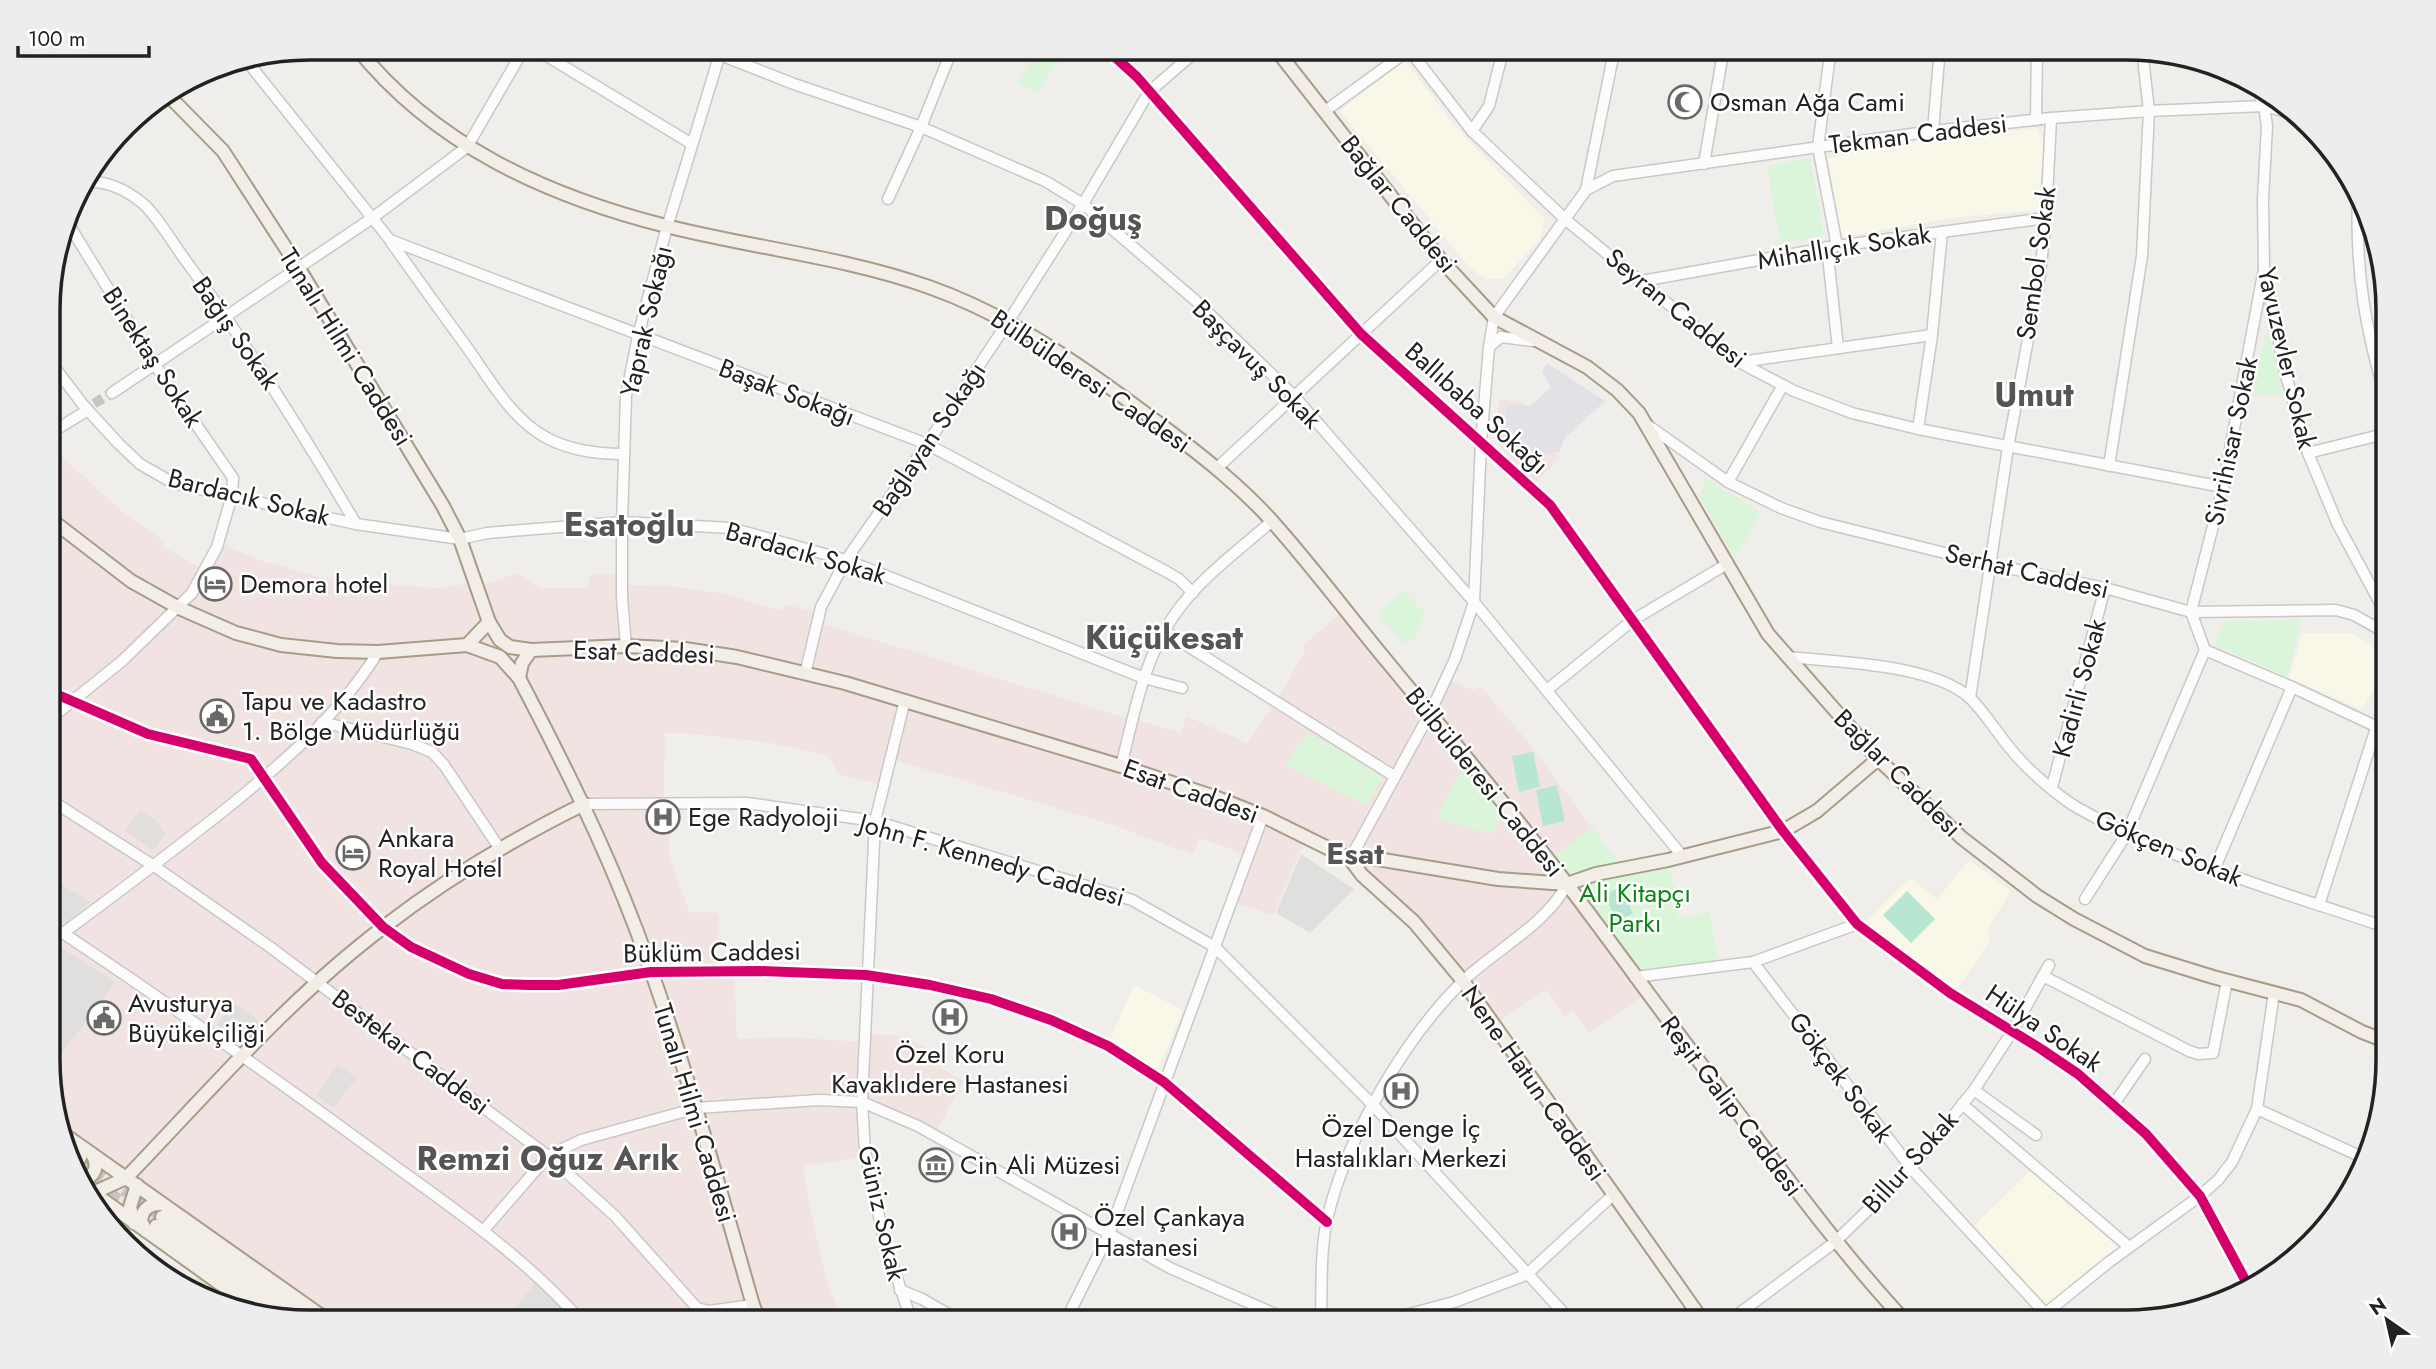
<svg xmlns="http://www.w3.org/2000/svg" width="2436" height="1369" viewBox="0 0 2436 1369" font-family="Jost,sans-serif">
  <style>
    .commercial { fill: #f1e3e1 }
    .education { fill: #f8f7e8 }
    .grass { fill: #ddeccb }
    .park { fill: #daf5da }
    .pitch { fill: #b7e6d2 }
    .parking { fill: #e0dfde }
    .plaza { fill: #e2e1e5 }
    .lines { fill: none; stroke-linecap: round; stroke-linejoin: round }
    .minor-tunnel { stroke: #c7c5c3; stroke-width: 10; stroke-dasharray: 10 5; stroke-linecap: butt }
    .major-tunnel { stroke: #c7c5c3; stroke-width: 12; stroke-dasharray: 12 6; stroke-linecap: butt }
    .minor-casing { stroke: #c9c8c7; stroke-width: 13 }
    .major-casing { stroke: #a79c86; stroke-width: 16 }
    .minor { stroke: #fdfcfc; stroke-width: 10 }
    .major { stroke: #f3ede7; stroke-width: 12 }
    .cycleway-casing { stroke: #fff; stroke-width: 15 }
    .cycleway { stroke: #d6006c; stroke-width: 10 }
    .labels { text-anchor: middle; dominant-baseline: central; stroke-width: 5; stroke-linejoin: round; paint-order: stroke }
    .poi-label { font-size: 26px; fill: #222; stroke: #fff; text-anchor: start }
    .street-label { font-size: 26px; fill: #222; stroke: #fff }
    .park-label { font-size: 26px; fill: #0c8416; stroke: #fff }
    .quarter-label { font-size: 30px; font-weight: bold; fill: #555; stroke: #fff }
    .district-label { font-size: 33px; font-weight: bold; fill: #555; stroke: #fff }
    .rim { fill: none; stroke: #222; stroke-width: 3.5 }
  </style>
  <rect width="100%" height="100%" fill="#f0eeeb"/>
  <!-- commercial -->
  <g class="commercial">
    <polygon points="1499,399 1522,402 1531,411 1523,421 1560,458 1536,482 1496,443"/>
    <polygon points="49,445 124,513 164,541 162,546 204,570 218,542 262,561 328,579 408,586 440,588 476,582 478,587 516,573 541,588 588,588 589,576 592,574 622,574 623,585 669,586 720,593 782,611 785,604 820,614 818,622 1132,720 1133,718 1181,733 1186,716 1247,743 1276,702 1305,651 1302,646 1345,610 1429,713 1445,679 1474,690 1480,686 1530,744 1623,869 1647,993 1589,1033 1573,1011 1564,1016 1546,990 1494,1025 1463,981 1350,859 1306,838 1273,915 1232,901 1248,856 1200,838 1193,855 1110,824 891,759 884,785 839,775 828,756 766,742 682,733 665,733 664,803 671,804 669,854 689,912 719,913 717,971 734,971 737,1039 786,1037 863,1042 864,1034 895,1035 937,1052 939,1067 964,1081 934,1135 862,1102 866,1157 803,1166 813,1222 826,1278 843,1322 309,1322 265,1316 85,1187 49,1093"/>
  </g>
  <!-- education -->
  <g class="education">
    <polygon points="1405,60 1452,123 1545,219 1540,239 1504,278 1486,279 1470,268 1340,111"/>
    <polygon points="2037,128 2041,133 2043,148 2038,210 1951,218 1842,237 1828,158 1937,138"/>
    <polygon points="2302,633 2352,633 2388,657 2388,665 2362,710 2289,678"/>
    <polygon points="1969,860 2011,891 1987,930 1990,942 1956,990 1866,922 1910,878 1937,899"/>
    <polygon points="1134,985 1183,1010 1159,1069 1156,1072 1108,1044"/>
    <polygon points="2035,1166 2129,1247 2045,1313 1968,1232"/>
  </g>
  <!-- grass -->
  <polygon class="grass" points="196,1275 240,1305 236,1311 187,1290"/>
  <!-- park -->
  <g class="park">
    <polygon points="1041,47 1067,47 1037,93 1017,82"/>
    <polygon points="1810,158 1824,236 1780,243 1767,166"/>
    <polygon points="2268,324 2283,397 2251,394"/>
    <polygon points="1705,478 1760,512 1735,559 1700,497"/>
    <polygon points="1404,591 1425,614 1415,637 1405,644 1377,613"/>
    <polygon points="2301,619 2287,677 2215,645 2224,622"/>
    <polygon points="1308,732 1383,777 1366,806 1285,765"/>
    <polygon points="1463,765 1506,813 1491,834 1436,819"/>
    <polygon points="1592,827 1623,869 1668,860 1679,918 1709,912 1720,966 1635,977 1548,860"/>
  </g>
  <!-- pitch -->
  <g class="pitch">
    <polygon points="1533,752 1540,787 1519,792 1512,756"/>
    <polygon points="1557,785 1565,821 1543,826 1536,790"/>
    <polygon points="1622,887 1633,914 1615,921 1605,894"/>
    <polygon points="1907,891 1935,919 1911,943 1883,915"/>
  </g>
  <!-- parking -->
  <g class="parking">
    <polygon points="140,811 156,820 165,834 153,851 125,830"/>
    <polygon points="1301,854 1354,889 1310,933 1276,913"/>
    <polygon points="49,877 90,902 66,923 49,915"/>
    <polygon points="49,940 115,982 49,1070"/>
    <polygon points="234,1003 261,1022 243,1046 217,1025"/>
    <polygon points="338,1065 357,1078 333,1108 316,1095"/>
    <polygon points="539,1278 572,1311 564,1322 504,1322"/>
  </g>
  <!-- plaza -->
  <polygon class="plaza" points="1547,363 1605,401 1564,439 1560,452 1523,457 1503,438 1506,404 1530,406 1551,387 1542,372"/>
  <g class="lines">
    <!-- minor-tunnel -->
    <polyline class="minor-tunnel" points="81,411 112,393"/>
    <!-- major-tunnel -->
    <g class="major-tunnel">
      <polyline points="80,1158 162,1217"/>
      <polyline points="79,1172 156,1226"/>
    </g>
    <defs>
      <g id="minor">
        <polyline points="532,47 692,144"/>
        <polyline points="700,47 794,84 921,127 1045,181 1083,204 1196,301 1294,396 1474,602 1683,857"/>
        <polyline points="1104,47 1137,77 1361,334 1550,505 1783,831 1857,924 1950,993 2041,1049 2078,1074 2146,1134 2200,1196 2250,1289"/>
        <polyline points="1407,47 1472,131 1566,220 1739,362 1794,391 1852,413 1918,429 2223,487"/>
        <polyline points="1831,47 1818,147 1837,246"/>
        <polyline points="246,60 390,240 927,444 1167,572 1179,579 1193,593"/>
        <polyline points="2255,81 2264,106 2267,126 2263,199 2264,269 2285,372 2308,453 2338,525 2388,618"/>
        <polyline points="1325,111 1409,50"/>
        <polyline points="2036,120 2037,47"/>
        <polyline points="1472,131 1489,106 1504,47"/>
        <polyline points="1933,131 1940,47"/>
        <polyline points="1704,164 1724,47"/>
        <path d="M83 183C103 179 125 189 141 202 155 212 177 250 189 265 250 349 304 435 356 524"/>
        <polyline points="1586,190 1615,47"/>
        <path d="M2358 192C2355 271 2365 330 2388 405"/>
        <polyline points="888,199 921,127 953,47"/>
        <path d="M391 242C416 277 441 312 466 346 489 378 511 419 547 438 571 451 597 454 624 454"/>
        <polyline points="1827,247 1838,348"/>
        <polyline points="1642,281 1837,246 2046,218"/>
        <polyline points="1489,347 1501,337 1533,341"/>
        <polyline points="49,360 84,406 118,443 140,464 173,483 356,524 460,539 487,533 622,522 731,528 846,560 1144,678 1182,688"/>
        <polyline points="1740,362 1932,335"/>
        <polyline points="112,393 371,219 467,147 525,47"/>
        <polyline points="1649,426 1728,482 1781,508 1820,522 1989,564 2105,588 2191,612 2336,610 2354,615 2388,634"/>
        <polyline points="1918,429 1932,335 1942,232"/>
        <polyline points="49,434 88,410"/>
        <polyline points="2308,453 2388,433"/>
        <polyline points="2109,466 2142,256 2149,111 2142,49"/>
        <polyline points="1217,468 1441,260"/>
        <polyline points="1728,482 1783,385"/>
        <polyline points="2191,612 2223,487 2263,274"/>
        <polyline points="2191,612 2205,650 2292,687 2388,732"/>
        <polyline points="1164,631 1394,776"/>
        <polyline points="626,646 622,597 622,522 626,396 638,336 665,234 722,47"/>
        <path d="M1788 657C1837 662 1935 664 1971 699 1987 715 1999 736 2014 753 2027 769 2060 798 2078 808 2175 863 2283 892 2388 928"/>
        <polyline points="805,674 821,607 846,560 927,444 1008,322 1083,204 1149,92 1201,47"/>
        <polyline points="1547,690 1633,620 1727,564"/>
        <polyline points="49,691 148,734 251,759 322,863 383,927 411,947 469,974 502,984 530,985 558,985 651,972 759,971 866,975 930,985 991,999 1051,1020 1108,1046 1164,1082 1327,1222"/>
        <polyline points="1970,698 2008,447 2040,275 2046,218 2051,118"/>
        <polyline points="905,700 875,821 862,1102 865,1151 884,1240 912,1322"/>
        <polyline points="49,720 122,661 192,593 217,547 232,495 233,478 155,365 66,220"/>
        <polyline points="322,722 412,744 432,752 444,765 500,849"/>
        <path d="M1121 766C1134 715 1144 657 1175 614 1200 578 1239 550 1272 521"/>
        <polyline points="2052,787 2105,588"/>
        <polyline points="49,799 154,866 270,947 548,1156 615,1216 697,1308 709,1311 753,1305"/>
        <polyline points="584,804 747,803 875,821 1132,900 1215,947 1373,1105 1571,1321"/>
        <polyline points="1350,859 1430,713 1455,659 1474,602 1481,443 1489,347 1494,317 1586,190 1613,176 1933,131 2051,118 2149,111 2264,106 2291,113"/>
        <polyline points="2214,870 2292,687"/>
        <polyline points="2085,899 2126,835 2205,650"/>
        <polyline points="2319,905 2377,725"/>
        <path d="M49 928 63 933C172 1006 279 1081 385 1159 454 1209 525 1257 582 1322"/>
        <path d="M63 933C115 895 166 856 217 816 276 769 338 717 378 652"/>
        <polyline points="1753,962 1911,1168 2045,1313"/>
        <polyline points="2043,976 2189,1051 2198,1054 2213,1053 2227,981"/>
        <polyline points="1635,977 1753,962 1857,924"/>
        <polyline points="1974,1090 2036,1135"/>
        <polyline points="1962,1104 2129,1247"/>
        <polyline points="2114,1104 2145,1059"/>
        <polyline points="2257,1109 2364,1158"/>
        <polyline points="483,1231 548,1156 581,1140 697,1108 819,1100 862,1102 918,1126 1170,1268 1291,1321"/>
        <polyline points="2252,1288 2265,1281"/>
        <polyline points="900,1290 922,1299 962,1322"/>
        <path d="M1321 1321C1322 1288 1320 1253 1327 1220 1345 1140 1404 1039 1463 981 1495 950 1547 924 1567 884"/>
        <polyline points="1383,1321 1454,1302 1526,1275 1613,1195"/>
        <polyline points="1729,1321 1835,1242 1911,1168 1974,1090 2012,1032 2049,965"/>
        <polyline points="1885,1321 1897,1312"/>
        <polyline points="2036,1321 2109,1262 2200,1196 2218,1180 2232,1162 2257,1109 2274,993"/>
        <polyline points="1065,1322 1109,1234 1263,816"/>
      </g>
      <g id="major">
        <path d="M356 47C434 145 547 196 666 226 753 248 844 257 929 287 1017 318 1096 376 1169 431 1206 459 1241 487 1271 520 1313 567 1350 617 1390 665 1450 738 1511 810 1567 884 1620 954 1670 1024 1723 1093 1782 1171 1839 1250 1905 1321"/>
        <polyline points="1274,47 1441,260 1494,317 1587,367 1617,390 1639,413 1768,634 1878,759 1962,838 2037,896 2074,919 2145,956 2213,977 2301,1000 2362,1032 2388,1042"/>
        <polyline points="167,94 223,151 298,267 443,506 460,539 489,622 500,640 510,647 531,650 626,646 685,649 737,657 845,683 1121,766 1215,797 1263,816 1350,859 1371,858 1498,879 1567,884 1596,874 1668,860 1783,831 1817,811 1878,759"/>
        <path d="M49 518 131 581 179 608 236 633 281 645 337 651 378 652 467 645 500 657 519 678C562 760 603 842 636 929 682 1052 717 1179 753 1305L760 1322"/>
        <polyline points="467,645 489,622"/>
        <polyline points="519,678 522,663 531,650"/>
        <polyline points="1350,859 1362,875 1414,922 1463,981 1703,1321"/>
        <polyline points="65,1135 330,1322"/>
        <polyline points="72,1153 80,1158"/>
        <path d="M82 1180C96 1176 98 1167 93 1155"/>
        <polyline points="85,1187 265,1316"/>
        <path d="M93 1193 126 1178C209 1092 289 998 385 926 446 879 515 838 584 804"/>
        <polyline points="162,1217 310,1322"/>
        <polyline points="134,1223 130,1207 137,1185"/>
        <polyline points="156,1226 286,1319"/>
        <path d="M146 1231 141 1221C142 1209 150 1203 162 1204"/>
      </g>
    </defs>
    <!-- minor casing -->
    <use href="#minor" class="minor-casing"/>
    <!-- major casing -->
    <use href="#major" class="major-casing"/>
    <!-- minor -->
    <use href="#minor" class="minor"/>
    <!-- major -->
    <use href="#major" class="major"/>
    <defs>
      <g id="cycleway">
        <polyline points="1104,47 1137,77 1361,334 1550,505 1783,831 1857,924 1950,993 2041,1049 2078,1074 2146,1134 2200,1196 2250,1289"/>
        <polyline points="49,691 148,734 251,759 322,863 383,927 411,947 469,974 502,984 530,985 558,985 651,972 759,971 866,975 930,985 991,999 1051,1020 1108,1046 1164,1082 1327,1222"/>
      </g>
    </defs>
    <!-- cycleway casing -->
    <use href="#cycleway" class="cycleway-casing"/>
    <!-- cycleway -->
    <use href="#cycleway" class="cycleway"/>
  </g>
  <!-- icons -->
  <defs>
    <symbol id="mosque-ring" viewBox="-11 -11 22 22"><circle r="9.5" fill="#fff" stroke="#6a6968" stroke-width="1.5"/><path d="M3.5-4.9A6 6 0 1 0 3.5 4.9A5 5 0 1 1 3.5-4.9Z" fill="#6a6968"/></symbol>
    <symbol id="hotel-ring" viewBox="-11 -11 22 22"><circle r="9.5" fill="#fff" stroke="#6a6968" stroke-width="1.5"/><path d="M-6-4.5h1.5V1H6V5H4.5V3h-9V5H-6ZM-4 0a1.8 1.8 0 1 1 3.6 0ZM.5 0V-2.5h3Q6-2.5 6 0Z" fill="#6a6968"/></symbol>
    <symbol id="civic-ring" viewBox="-11 -11 22 22"><circle r="9.5" fill="#fff" stroke="#6a6968" stroke-width="1.5"/><path d="M-.6-6.5H3V-4.5H.6V-3L4-1V1h2V6H-6V1h2V-1L-.6-3ZM-1.2 2.5V6h2.4V2.5Z" fill="#6a6968"/></symbol>
    <symbol id="hospital-ring" viewBox="-11 -11 22 22"><circle r="9.5" fill="#fff" stroke="#6a6968" stroke-width="1.5"/><path d="M-5-5h3v3.5h4V-5h3V5h-3V1.5h-4V5h-3Z" fill="#6a6968"/></symbol>
    <symbol id="museum-ring" viewBox="-11 -11 22 22"><circle r="9.5" fill="#fff" stroke="#6a6968" stroke-width="1.5"/><path d="M0-6L6-3V-2H-6V-3ZM-5-1h2V3h-2ZM-1-1h2V3h-2ZM3-1h2V3H3ZM-6 4H6V6H-6Z" fill="#6a6968"/></symbol>
  </defs>
  <g fill-rule="evenodd">
    <use href="#mosque-ring" x="1666" y="83" width="38" height="38"/>
    <use href="#hotel-ring" x="196" y="565" width="38" height="38"/>
    <use href="#civic-ring" x="198" y="697" width="38" height="38"/>
    <use href="#hospital-ring" x="644" y="798" width="38" height="38"/>
    <use href="#hotel-ring" x="334" y="834" width="38" height="38"/>
    <use href="#hospital-ring" x="931" y="998" width="38" height="38"/>
    <use href="#civic-ring" x="85" y="999" width="38" height="38"/>
    <use href="#hospital-ring" x="1382" y="1072" width="38" height="38"/>
    <use href="#museum-ring" x="917" y="1146" width="38" height="38"/>
    <use href="#hospital-ring" x="1050" y="1213" width="38" height="38"/>
  </g>
  <g class="labels">
    <!-- poi labels -->
    <g class="poi-label">
      <text x="1710" y="102">Osman Ağa Cami</text>
      <text x="240" y="584">Demora hotel</text>
      <text x="242" y="701">Tapu ve Kadastro<tspan x="242" dy="30">1. Bölge Müdürlüğü</tspan></text>
      <text x="688" y="817">Ege Radyoloji</text>
      <text x="378" y="838">Ankara<tspan x="378" dy="30">Royal Hotel</tspan></text>
      <text x="128" y="1003">Avusturya<tspan x="128" dy="30">Büyükelçiliği</tspan></text>
      <text x="950" y="1054" text-anchor="middle">Özel Koru<tspan x="950" dy="30">Kavaklıdere Hastanesi</tspan></text>
      <text x="1401" y="1128" text-anchor="middle">Özel Denge İç<tspan x="1401" dy="30">Hastalıkları Merkezi</tspan></text>
      <text x="960" y="1165">Cin Ali Müzesi</text>
      <text x="1094" y="1217">Özel Çankaya<tspan x="1094" dy="30">Hastanesi</tspan></text>
    </g>
    <!-- street labels -->
    <g class="street-label">
      <text transform="translate(1918 134) rotate(-7)">Tekman Caddesi</text>
      <text transform="translate(1399 204) rotate(51)">Bağlar Caddesi</text>
      <text transform="translate(1844 247) rotate(-9)">Mihallıçık Sokak</text>
      <text transform="translate(2036 263) rotate(-82)">Sembol Sokak</text>
      <text transform="translate(1676 308) rotate(39)">Seyran Caddesi</text>
      <text transform="translate(646 321) rotate(-77)">Yaprak Sokağı</text>
      <text transform="translate(236 333) rotate(55)">Bağış Sokak</text>
      <text transform="translate(346 347) rotate(58)">Tunalı Hilmi Caddesi</text>
      <text transform="translate(153 357) rotate(57)">Binektaş Sokak</text>
      <text transform="translate(2287 358) rotate(77)">Yavuzevler Sokak</text>
      <text transform="translate(1257 364) rotate(45)">Başçavuş Sokak</text>
      <text transform="translate(1091 381) rotate(34)">Bülbülderesi Caddesi</text>
      <text transform="translate(787 392) rotate(21)">Başak Sokağı</text>
      <text transform="translate(1477 408) rotate(42)">Ballıbaba Sokağı</text>
      <text transform="translate(929 439) rotate(-56)">Bağlayan Sokağı</text>
      <text transform="translate(2231 441) rotate(-78)">Sivrihisar Sokak</text>
      <text transform="translate(249 497) rotate(14)">Bardacık Sokak</text>
      <text transform="translate(806 553) rotate(16)">Bardacık Sokak</text>
      <text transform="translate(2027 571) rotate(13)">Serhat Caddesi</text>
      <text transform="translate(644 652) rotate(2)">Esat Caddesi</text>
      <text transform="translate(2079 688) rotate(-75)">Kadirli Sokak</text>
      <text transform="translate(1898 773) rotate(45)">Bağlar Caddesi</text>
      <text transform="translate(1485 782) rotate(51)">Bülbülderesi Caddesi</text>
      <text transform="translate(1191 791) rotate(20)">Esat Caddesi</text>
      <text transform="translate(2169 848) rotate(23)">Gökçen Sokak</text>
      <text transform="translate(992 860) rotate(16)">John F. Kennedy Caddesi</text>
      <text transform="translate(712 952) rotate(-1)">Büklüm Caddesi</text>
      <text transform="translate(2044 1028) rotate(34)">Hülya Sokak</text>
      <text transform="translate(411 1052) rotate(37)">Bestekar Caddesi</text>
      <text transform="translate(1841 1077) rotate(53)">Gökçek Sokak</text>
      <text transform="translate(1534 1083) rotate(55)">Nene Hatun Caddesi</text>
      <text transform="translate(1732 1106) rotate(53)">Reşit Galip Caddesi</text>
      <text transform="translate(695 1113) rotate(73)">Tunalı Hilmi Caddesi</text>
      <text transform="translate(1910 1162) rotate(-48)">Billur Sokak</text>
      <text transform="translate(882 1213) rotate(77)">Güniz Sokak</text>
    </g>
    <!-- park labels -->
    <g class="park-label">
      <text x="1635" y="893">Ali Kitapçı<tspan x="1635" dy="30">Parkı</tspan></text>
    </g>
    <!-- quarter labels -->
    <g class="quarter-label">
      <text x="1355" y="853">Esat</text>
    </g>
    <!-- district labels -->
    <g class="district-label">
      <text x="1093" y="218">Doğuş</text>
      <text x="2034" y="394">Umut</text>
      <text x="629" y="524">Esatoğlu</text>
      <text x="1164" y="637">Küçükesat</text>
      <text x="548" y="1158">Remzi Oğuz Arık</text>
    </g>
  </g>
  <!-- crop -->
  <path d="M0 0H2436V1369H0ZM310 60H2126A250 250 0 0 1 2376 310V1060A250 250 0 0 1 2126 1310H310A250 250 0 0 1 60 1060V310A250 250 0 0 1 310 60Z" fill="#ededed" fill-rule="evenodd"/>
  <path class="rim" d="M310 60H2126A250 250 0 0 1 2376 310V1060A250 250 0 0 1 2126 1310H310A250 250 0 0 1 60 1060V310A250 250 0 0 1 310 60Z"/>
  <!-- north arrow -->
  <g transform="translate(2387 1320) rotate(326)" stroke="#ffffff" stroke-width="5" paint-order="stroke">
  <path d="M0-5L12 26L0 18L-12 26Z" fill="#222222"/>
  <text y="-10" font-size="19" font-weight="bold" text-anchor="middle" fill="#222222">N</text>
  </g>
  <!-- scale -->
  <path d="M18 46v10h131v-10" fill="none" stroke="#222222" stroke-width="3.5"/>
  <text x="28" y="46" font-size="21" fill="#222222" stroke="#ffffff" stroke-width="5" paint-order="stroke">100 m</text>
</svg>
